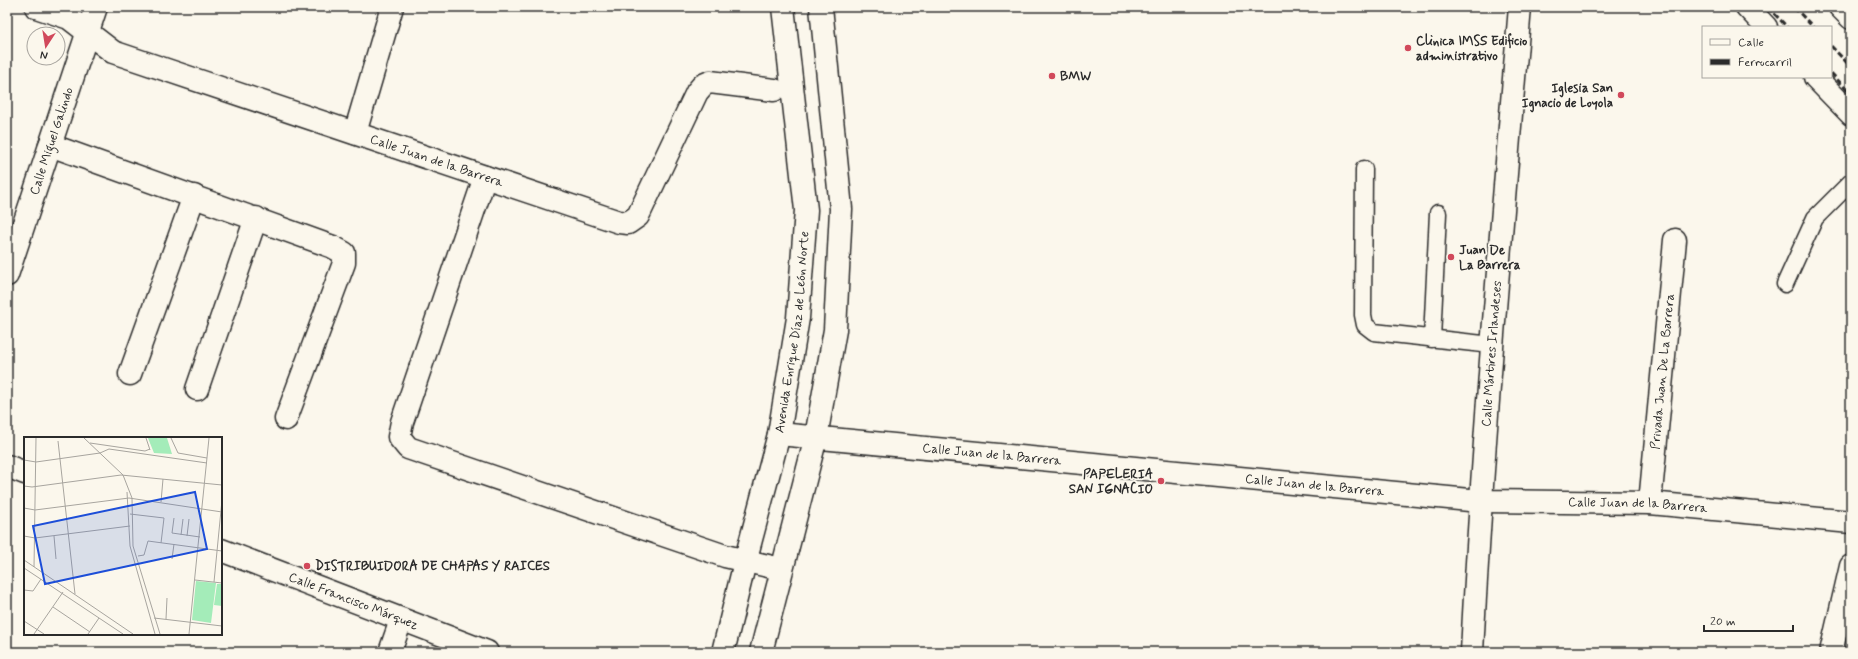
<svg xmlns="http://www.w3.org/2000/svg" width="1858" height="659" viewBox="0 0 1858 659" font-family="Mynerve,sans-serif">
  <style>
    .lines { fill: none; stroke-linecap: round; stroke-linejoin: round }
    .service-casing { stroke: #2b2b2b; stroke-width: 19 }
    .minor-casing { stroke: #2b2b2b; stroke-width: 25 }
    .secondary-casing { stroke: #2b2b2b; stroke-width: 25 }
    .primary-casing { stroke: #2b2b2b; stroke-width: 25 }
    .service { stroke: #fbf7ec; stroke-width: 16 }
    .minor { stroke: #fbf7ec; stroke-width: 22 }
    .secondary { stroke: #fbf7ec; stroke-width: 22 }
    .primary { stroke: #fbf7ec; stroke-width: 22 }
    .rail { stroke: #2b2b2b; stroke-width: 3; stroke-dasharray: 6 3; stroke-linecap: butt }
    .poi-dot { fill: #d1495b; stroke: #fbf7ec; stroke-width: 1.5 }
    .labels { text-anchor: middle; dominant-baseline: central; stroke-width: 3.5; stroke-linejoin: round; paint-order: stroke }
    .poi-label { font-size: 13px; font-weight: bold; fill: #2b2b2b; stroke: #fbf7ec; text-anchor: start }
    .street-label { font-size: 13px; fill: #2b2b2b; stroke: #fbf7ec }
    .inset-road { fill: none; stroke: #a8a59f; stroke-width: 1 }
    .view { fill: #1d4ed8; fill-opacity: 0.15; stroke: #1d4ed8; stroke-width: 2 }
    .inset-edge { fill: none; stroke: #2b2b2b; stroke-width: 2 }
  </style>
  <rect width="100%" height="100%" fill="#fbf7ec"/>
  <filter id="ink" filterUnits="userSpaceOnUse"><feTurbulence type="fractalNoise" baseFrequency=".025" numOctaves="2"/><feDisplacementMap in="SourceGraphic" scale="8" xChannelSelector="R" yChannelSelector="G"/><feConvolveMatrix kernelMatrix="1 2 1 2 8 2 1 2 1" color-interpolation-filters="sRGB"/></filter>
  <g filter="url(#ink)">
    <g class="lines">
      <defs>
        <g id="service">
          <polyline points="1364,169 1363,315 1365,325 1374,332 1492,345"/>
          <polyline points="1785,284 1815,218 1851,182"/>
          <polyline points="1432,339 1438,213"/>
        </g>
        <g id="minor">
          <path id="s1" d="M36 7 69 18 113 52 619 222 628 223 638 216 697 92 703 85 710 82 774 90"/>
          <polyline points="355,133 392,7"/>
          <polyline points="50,145 333,247 344,253 344,263 286,419"/>
          <polyline points="485,177 402,422 399,437 408,448 725,556 781,569"/>
          <path id="s2" d="M7 275 96 7"/>
          <polyline points="130,374 194,196"/>
          <polyline points="197,389 256,218"/>
          <path id="s3" d="M779 434 1480 501 1650 503 1851 522"/>
          <polyline points="7,466 25,473"/>
          <path id="s4" d="M1650 503 1675 240"/>
          <path id="s5" d="M221 550 487 652"/>
          <polyline points="390,652 401,620"/>
          <path id="s6" d="M1472 652C1483 437 1502 222 1520 7"/>
          <polyline points="1831,652 1851,566"/>
        </g>
        <g id="secondary">
          <path id="s7" d="M723 652 745 562 779 434 798 318 806 210 783 7"/>
          <polyline points="761,652 816,437 835,330 841,209 821,7"/>
        </g>
        <g id="primary">
          <polyline points="1747,7 1766,27"/>
          <polyline points="1840,7 1851,18"/>
          <polyline points="1815,77 1851,114"/>
        </g>
      </defs>
      <!-- service casing -->
      <use href="#service" class="service-casing"/>
      <!-- minor casing -->
      <use href="#minor" class="minor-casing"/>
      <!-- secondary casing -->
      <use href="#secondary" class="secondary-casing"/>
      <!-- primary casing -->
      <use href="#primary" class="primary-casing"/>
      <!-- service -->
      <use href="#service" class="service"/>
      <!-- minor -->
      <use href="#minor" class="minor"/>
      <!-- secondary -->
      <use href="#secondary" class="secondary"/>
      <!-- primary -->
      <use href="#primary" class="primary"/>
      <!-- rail -->
      <g class="rail">
        <polyline points="1768,7 1787,27"/>
        <polyline points="1794,7 1813,27"/>
        <polyline points="1831,46 1851,67"/>
        <polyline points="1831,73 1851,94"/>
      </g>
    </g>
  </g>
  <!-- markers -->
  <g class="poi-dot">
    <circle cx="1408" cy="48" r="4"/>
    <circle cx="1052" cy="76" r="4"/>
    <circle cx="1621" cy="95" r="4"/>
    <circle cx="1451" cy="257" r="4"/>
    <circle cx="1161" cy="481" r="4"/>
    <circle cx="307" cy="566" r="4"/>
  </g>
  <g class="labels">
    <!-- poi labels -->
    <g class="poi-label">
      <text x="1416" y="41">Clinica IMSS Edificio<tspan x="1416" dy="15">administrativo</tspan></text>
      <text x="1060" y="76">BMW</text>
      <text x="1613" y="88" text-anchor="end">Iglesia San<tspan x="1613" dy="15">Ignacio de Loyola</tspan></text>
      <text x="1459" y="250">Juan De<tspan x="1459" dy="15">La Barrera</tspan></text>
      <text x="1153" y="474" text-anchor="end">PAPELERIA<tspan x="1153" dy="15">SAN IGNACIO</tspan></text>
      <text x="315" y="566">DISTRIBUIDORA DE CHAPAS Y RAICES</text>
    </g>
    <!-- street labels -->
    <g class="street-label">
      <text stroke="none"><textPath href="#s2" startOffset="141">Calle Miguel Galindo</textPath></text>
      <text stroke="none"><textPath href="#s1" startOffset="432">Calle Juan de la Barrera</textPath></text>
      <text stroke="none"><textPath href="#s7" startOffset="328">Avenida Enrique Díaz de León Norte</textPath></text>
      <text stroke="none"><textPath href="#s6" startOffset="299">Calle Mártires Irlandeses</textPath></text>
      <text stroke="none"><textPath href="#s4" startOffset="132">Privada Juan De La Barrera</textPath></text>
      <text stroke="none"><textPath href="#s3" startOffset="214">Calle Juan de la Barrera</textPath></text>
      <text stroke="none"><textPath href="#s3" startOffset="538">Calle Juan de la Barrera</textPath></text>
      <text stroke="none"><textPath href="#s3" startOffset="862">Calle Juan de la Barrera</textPath></text>
      <text stroke="none"><textPath href="#s5" startOffset="142">Calle Francisco Márquez</textPath></text>
    </g>
  </g>
  <!-- overview -->
  <g transform="translate(24 437)">
    <rect width="198" height="198" fill="#fbf7ec"/>
    <path d="M124 1H143L148 17 130 16ZM172 144 192 146 187 186 168 183ZM193 147H198V169L190 168Z" fill="#a4ecb9"/>
    <path class="inset-road" d="M60 1 99 38 108 61 109 109 136 197M122 1 126 13M147 1 154 16M34 4 51 157M66 6 121 14 126 12M154 16 183 21M0 23 12 25 76 16 85 12 183 26M0 49 8 50 97 38 198 48M103 55 106 109 131 197M137 65 139 42M0 71 11 73 105 61 198 75M106 77 140 81 137 106M150 81 148 96 176 100M157 98 159 82M0 99 11 101 106 89M30 99 32 122M163 99 165 82M114 119 120 118 124 104 198 114M148 122 150 107M0 123 109 197M10 130 12 1M0 131 99 197M171 143 198 146M190 145 198 63M0 153 9 154 17 142M29 170 66 195M130 181 198 189M142 182 143 161M0 184 20 197M10 197 39 155M64 197 75 181M165 197 185 1"/>
    <path class="view" d="M171 55 183 112 21 147 9 89Z"/>
    <rect width="198" height="198" class="inset-edge"/>
  </g>
  <!-- margin -->
  <rect width="1858" height="659" fill="none" stroke="#fbf7ec" stroke-width="24"/>
  <rect x="12" y="12" width="1834" height="635" fill="none" stroke="#2b2b2b" stroke-width="1.5" filter="url(#ink)"/>
  <!-- legend -->
  <rect x="1702" y="26" width="130" height="52" fill="#fbf7ec" stroke="#a8a59f"/>
  <rect x="1710" y="39" width="20" height="6" fill="#fbf7ec" stroke="#a8a59f"/>
  <text x="1738" y="46" font-size="12" fill="#2b2b2b">Calle</text>
  <rect x="1710" y="59" width="20" height="6" fill="#2b2b2b" stroke="#a8a59f"/>
  <text x="1738" y="66" font-size="12" fill="#2b2b2b">Ferrocarril</text>
  <!-- north arrow -->
  <g transform="translate(46 46) rotate(192)"><circle r="19" fill="#fbf7ec" stroke="#a8a59f"/>
  <path d="M0-3L7 15L0 10L-7 15Z" fill="#d1495b"/>
  <text y="-6" font-size="11" font-weight="bold" text-anchor="middle" fill="#2b2b2b">N</text>
  </g>
  <!-- scale -->
  <path d="M1704 625v6h89v-6" fill="none" stroke="#2b2b2b" stroke-width="2"/>
  <text x="1710" y="625" font-size="12" fill="#2b2b2b" stroke="#fbf7ec" stroke-width="3" paint-order="stroke">20 m</text>
</svg>
